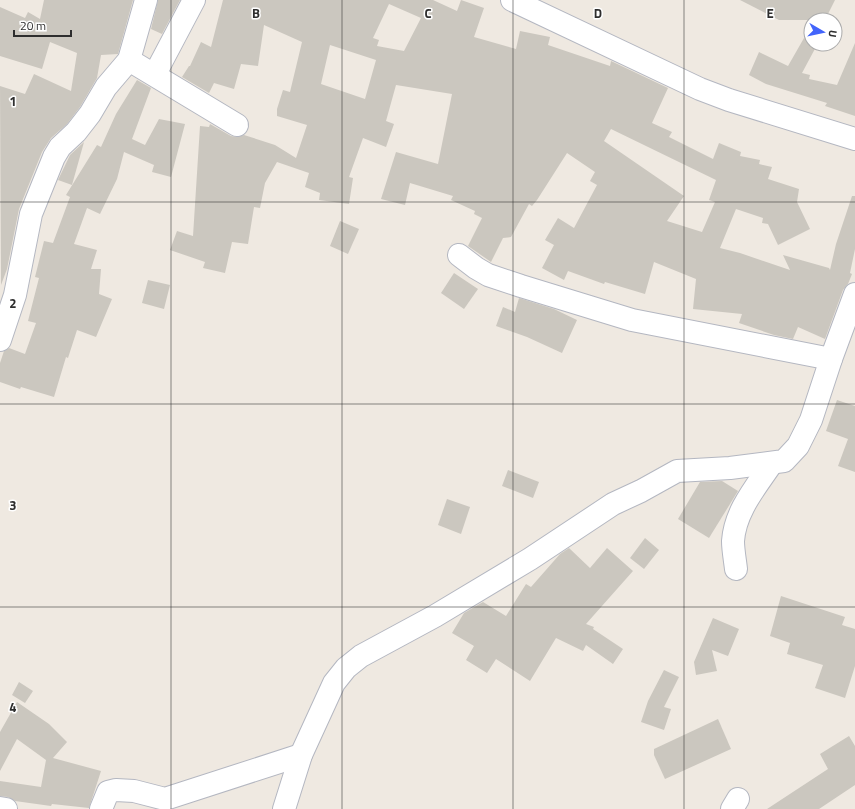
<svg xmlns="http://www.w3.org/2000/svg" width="855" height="809" viewBox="0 0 855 809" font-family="'Titillium Web',sans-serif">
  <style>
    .building { fill: #cbc7bf; fill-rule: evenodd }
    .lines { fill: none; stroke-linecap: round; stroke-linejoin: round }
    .minor-casing { stroke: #b4b7c1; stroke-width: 24 }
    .minor { stroke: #fff; stroke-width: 22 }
    .grid { fill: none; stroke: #2e2e2e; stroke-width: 1; stroke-opacity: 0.55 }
    .grid-label { font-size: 13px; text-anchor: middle; font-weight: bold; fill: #2e2e2e; stroke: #fff; stroke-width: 3; stroke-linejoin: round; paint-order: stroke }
  </style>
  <rect width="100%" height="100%" fill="#efe9e1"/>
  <!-- building -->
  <g class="building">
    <polygon points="44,0 133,0 118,54 101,55 97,78 80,107 67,124 51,138 42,152 19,209 7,269 1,285 0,86 25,94 34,74 71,91 77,53 50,42 42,69 0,56 0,7 25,18 28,12 40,19"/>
    <polygon points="158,0 180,0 162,34 151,29"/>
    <path d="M223 0H433L457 11 461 0 484 8 474 37 516 49 520 31 550 37 548 45 610 66 611 61 668 88 652 123 672 132 669 137 713 159 719 143 741 152 740 156 760 160 759 164 772 167 768 179 799 189 797 202 810 229 778 245 768 224 762 223 763 218 736 209 720 248 740 253 790 270 783 255 829 268 830 270 836 244 852 196H855V249L850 273 852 274 848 284 843 290 825 339 798 327 793 339 774 335 739 323 742 314 693 309 696 279 654 262 645 294 605 282 604 284 568 271 564 280 542 268 554 245 545 240 558 218 574 228 597 185 590 181 595 172 567 153 537 200 532 206 529 204 511 237 503 238 491 262 468 246 482 218 474 214 475 211 451 200 453 196 410 183 405 205 381 199 396 152 438 164 452 94 396 85 386 121 394 124 386 147 363 138 349 177 353 178 349 204 319 200 320 193 305 187 309 173 277 162 265 183 260 208 254 207 248 244 232 242 225 273 203 268 205 262 170 250 177 231 193 236 200 126 209 127 210 124 231 136 237 137 244 135 275 145 296 158 307 125 277 116V109L283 90 290 92 302 42 264 25 258 66 241 64 234 89 214 83 209 93 182 77 189 66H190L201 42 211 47ZM389 4 421 18 404 51 377 46 379 40 373 38ZM330 45 376 60 365 99 321 84ZM611 129 716 180 709 200 715 202 702 232 667 221 684 196 604 141Z"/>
    <polygon points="740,0 835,0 825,20 779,20"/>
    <polygon points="804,38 811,42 811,44 817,45 802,73 810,75 809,79 837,85 855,43 855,116 825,106 827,103 766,84 749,75 759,52 788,66"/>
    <polygon points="137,80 151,88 132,139 145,145 159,119 185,124 171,177 152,172 154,165 124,152 117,179 100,214 87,208 74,244 97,250 91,269 101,269 99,294 112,299 96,337 77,330 68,358 66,357 54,397 21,387 20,389 0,382 0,363 4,351 9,348 25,354 36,323 28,321 39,278 35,277 44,241 53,243 70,197 66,195 97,145 101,147 116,114"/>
    <polygon points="84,142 72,185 58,180 70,155"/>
    <polygon points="340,221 359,229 348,254 330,246"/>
    <polygon points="454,273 478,289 464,309 441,293"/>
    <polygon points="148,280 170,285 164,309 142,303"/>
    <polygon points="519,298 554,309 577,320 562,353 527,337 496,326 503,307 515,312"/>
    <polygon points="837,400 855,406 855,472 838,466 848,439 826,431"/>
    <polygon points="508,470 539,482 533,498 502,486"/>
    <polygon points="722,481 738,491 709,538 678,519 700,482"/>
    <polygon points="447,499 470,507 461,534 438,525"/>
    <polygon points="645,538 659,550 644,569 630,558"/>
    <polygon points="569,548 590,568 607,548 633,571 586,624 594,627 593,629 623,649 613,664 586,645 583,651 556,638 530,681 496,659 487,673 466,660 474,646 452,633 464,613 483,602 506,616 526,584 531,587 560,554"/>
    <polygon points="781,596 845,617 842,625 855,629 855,666 845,698 815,688 823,665 787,654 790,643 770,636"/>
    <polygon points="713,618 739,629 728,656 712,650 717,671 696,675 694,662"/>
    <polygon points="664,670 679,677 664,707 671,709 664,730 641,722 648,701"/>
    <polygon points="19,682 33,691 25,703 12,695"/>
    <polygon points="17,702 49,724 67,742 53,758 101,771 89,808 52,804 51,806 15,801 8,797 0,796 0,781 41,787 46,760 17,739 0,771 0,732"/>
    <polygon points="718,719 731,749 665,779 654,755 654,749"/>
    <polygon points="849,736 855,746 855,785 819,809 767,809 828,769 820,754"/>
  </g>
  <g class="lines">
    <defs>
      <g id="minor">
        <polyline points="512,0 700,89 729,100 855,139"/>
        <polyline points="129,60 237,125"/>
        <polyline points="155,74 194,0"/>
        <polyline points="459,255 476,268 488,275 521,286 632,320 831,359"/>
        <polyline points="0,340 15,295 31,214 54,157 60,147 76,132 90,114 106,87 129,60 146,0"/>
        <path d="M736 569C735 560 733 550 733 541 735 511 756 487 772 463"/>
        <polyline points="0,808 6,809"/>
        <polyline points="101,809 108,792 116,790 134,791 165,799 301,755"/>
        <polyline points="284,809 301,755 334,683 346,668 361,656 435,616 530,559 613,504 641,491 677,471 730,468 784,461 798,446 811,420 831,359 855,294"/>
        <polyline points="732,809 738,799"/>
      </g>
    </defs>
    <!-- minor casing -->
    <use href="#minor" class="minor-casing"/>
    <!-- minor -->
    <use href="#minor" class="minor"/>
  </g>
  <!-- grid -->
  <path class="grid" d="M171 0V809M342 0V809M513 0V809M684 0V809M0 202H855M0 404H855M0 607H855"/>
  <g class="grid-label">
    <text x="256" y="18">B</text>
    <text x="428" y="18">C</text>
    <text x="598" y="18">D</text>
    <text x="770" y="18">E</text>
    <text x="13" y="106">1</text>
    <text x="13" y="308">2</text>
    <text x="13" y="510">3</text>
    <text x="13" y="712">4</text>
  </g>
  <!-- north arrow -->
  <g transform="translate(823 32) rotate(99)"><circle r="19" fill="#ffffff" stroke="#ababab"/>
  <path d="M0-3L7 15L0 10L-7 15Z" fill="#4264fb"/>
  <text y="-6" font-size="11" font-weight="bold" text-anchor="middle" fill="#2e2e2e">U</text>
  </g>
  <!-- scale -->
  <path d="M14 30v6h57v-6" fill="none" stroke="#2e2e2e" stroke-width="2"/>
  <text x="20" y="30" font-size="12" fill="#2e2e2e" stroke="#ffffff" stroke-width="3" paint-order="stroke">20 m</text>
</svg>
